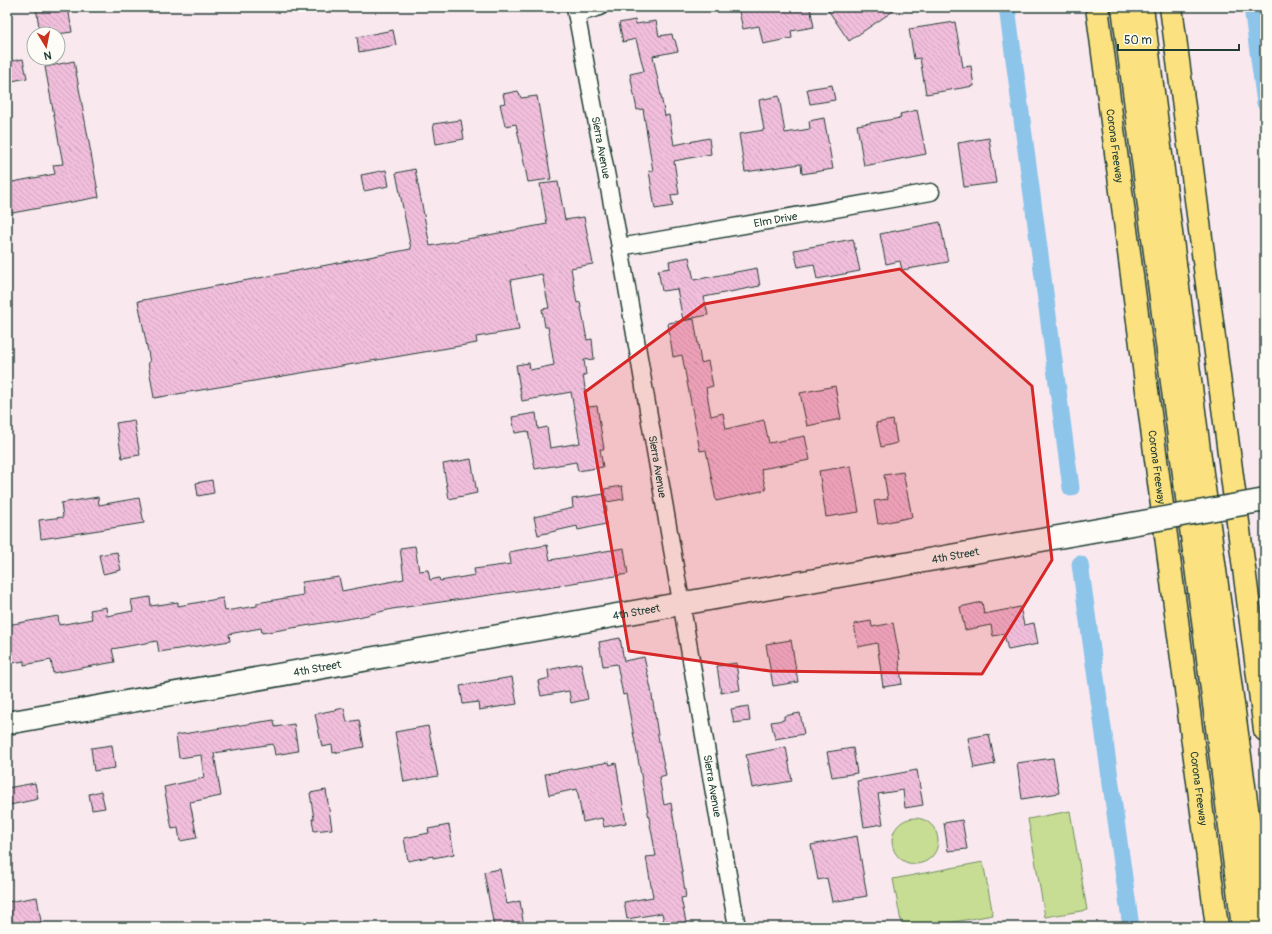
<svg xmlns="http://www.w3.org/2000/svg" width="1272" height="934" viewBox="0 0 1272 934" font-family="Pangolin,sans-serif">
  <style>
    .pitch { fill: #c7dd93; stroke: #738d64 }
    .lines { fill: none; stroke-linecap: round; stroke-linejoin: round }
    .canal { stroke: #8cc4ea; stroke-width: 17 }
    .building { fill: url(#building-back-hatch); stroke: #1f3d34 }
    .street-casing { stroke: #1f3d34; stroke-width: 19 }
    .secondary-casing { stroke: #1f3d34; stroke-width: 25 }
    .highway-casing { stroke: #1f3d34; stroke-width: 25 }
    .street { stroke: #fdfcf7; stroke-width: 16 }
    .secondary { stroke: #fdfcf7; stroke-width: 22 }
    .highway { stroke: #fbe180; stroke-width: 22 }
    .secondary-bridge-casing { stroke: #1f3d34; stroke-width: 25; stroke-linecap: butt }
    .secondary-bridge { stroke: #fdfcf7; stroke-width: 22 }
    .marked { fill: #d62828; fill-opacity: 0.2; stroke: #d62828; stroke-width: 3; stroke-linejoin: round }
    .labels { text-anchor: middle; dominant-baseline: central; stroke-width: 4; stroke-linejoin: round; paint-order: stroke }
    .street-label { font-size: 11px; fill: #1f3d34; stroke: #fdfcf7 }
  </style>
  <defs>
    <pattern id="building-back-hatch" width="6" height="6" patternUnits="userSpaceOnUse"><rect width="6" height="6" fill="#f1bedc"/><path d="M-1 5l2 2M0 0l6 6M5-1l2 2" fill="none" stroke="#cea4bd"/></pattern>
  </defs>
  <rect width="100%" height="100%" fill="#f9e9ef"/>
  <filter id="ink" filterUnits="userSpaceOnUse"><feTurbulence type="fractalNoise" baseFrequency=".025" numOctaves="2"/><feDisplacementMap in="SourceGraphic" scale="8" xChannelSelector="R" yChannelSelector="G"/><feConvolveMatrix kernelMatrix="1 2 1 2 8 2 1 2 1" color-interpolation-filters="sRGB"/></filter>
  <g filter="url(#ink)">
    <!-- pitch -->
    <g class="pitch">
      <polygon points="1070,811 1087,910 1045,917 1028,819"/>
      <circle cx="915" cy="841" r="23"/>
      <polygon points="983,862 993,915 926,927 902,927 893,879"/>
      <polygon points="1082,920 1083,927 1045,927"/>
    </g>
    <g class="lines">
      <!-- canal -->
      <g class="canal">
        <polyline points="1007,7 1071,488"/>
        <polyline points="1252,7 1265,103"/>
        <polyline points="1080,564 1131,927"/>
      </g>
    </g>
    <!-- building -->
    <g class="building">
      <polygon points="36,7 68,7 72,32 58,34 40,34"/>
      <polygon points="738,7 810,7 814,27 791,31 792,38 763,44 759,26 743,29"/>
      <polygon points="826,7 899,7 849,41"/>
      <polygon points="635,20 636,24 656,21 659,36 672,34 673,39 675,40 678,51 653,56 665,116 669,115 674,145 709,138 711,154 674,161 679,194 671,195 673,206 655,209 649,171 653,171 643,109 637,110 630,74 644,71 636,39 623,42 619,23"/>
      <polygon points="955,22 963,67 971,66 974,86 926,94 920,58 914,59 909,29"/>
      <polygon points="393,30 396,45 359,52 357,37"/>
      <polygon points="23,59 27,78 7,82 7,62"/>
      <polygon points="74,61 99,197 7,214 7,183 55,174 53,165 63,164 45,67"/>
      <polygon points="832,85 835,100 810,104 807,89"/>
      <polygon points="518,91 521,98 537,96 551,179 528,182 516,124 505,126 500,104 505,103 503,94"/>
      <polygon points="779,96 785,133 810,129 809,121 824,118 833,169 802,174 801,164 745,172 739,134 764,130 759,100"/>
      <polygon points="917,110 926,154 864,166 857,125 901,118 900,114"/>
      <polygon points="461,120 464,139 436,144 433,124"/>
      <polygon points="989,138 996,183 964,187 958,143"/>
      <polygon points="415,169 430,246 547,224 540,184 558,182 565,220 584,217 593,264 571,268 577,303 580,302 587,340 592,339 594,359 584,360 586,375 583,375 588,407 597,406 604,449 600,449 603,467 578,471 576,462 535,469 528,431 515,433 512,417 536,413 538,429 547,427 550,448 580,443 571,392 522,401 516,365 529,363 530,370 554,365 548,327 545,327 542,309 549,308 542,274 511,280 519,330 476,337 477,343 154,398 148,362 150,362 138,301 411,249 396,173"/>
      <polygon points="386,170 389,186 364,191 361,175"/>
      <polygon points="940,222 948,262 902,270 900,261 886,264 880,234"/>
      <polygon points="853,239 860,271 817,279 814,264 798,267 794,250"/>
      <polygon points="689,257 694,280 757,268 760,286 704,297 708,315 683,320 677,289 662,291 658,270 670,268 669,261"/>
      <polygon points="694,319 701,363 708,361 713,386 706,388 711,416 723,413 726,429 764,420 769,443 805,436 810,460 761,469 766,490 716,501 706,450 700,451 682,355 673,357 668,323"/>
      <polygon points="835,386 841,419 807,426 800,393"/>
      <polygon points="134,420 140,455 122,458 116,423"/>
      <polygon points="893,420 897,443 881,447 876,423"/>
      <polygon points="471,459 477,493 449,499 443,464"/>
      <polygon points="851,466 859,512 826,517 819,471"/>
      <polygon points="903,472 912,517 878,524 874,501 888,499 884,475"/>
      <polygon points="212,480 214,493 198,496 196,483"/>
      <polygon points="622,486 624,499 607,502 604,489"/>
      <polygon points="604,494 607,511 604,511 606,524 578,530 577,526 538,535 534,517 573,508 572,499"/>
      <polygon points="98,497 99,505 139,498 144,523 41,539 39,520 63,517 61,503"/>
      <polygon points="547,545 550,560 624,548 628,574 560,585 560,586 539,589 539,588 392,609 359,617 262,633 261,628 229,634 230,641 159,652 157,641 112,649 115,662 53,673 51,660 24,665 24,661 7,664 7,625 58,616 59,625 92,619 90,610 106,607 107,616 133,611 131,600 150,597 151,606 178,602 178,606 223,598 225,611 257,606 257,603 303,595 302,582 339,577 342,591 404,579 400,548 415,546 419,571 428,570 430,580 439,578 440,581 475,575 474,569 511,564 509,552"/>
      <polygon points="117,552 121,570 103,574 99,555"/>
      <polygon points="982,602 984,614 1020,607 1024,625 1034,623 1038,644 1008,650 1004,634 993,636 991,625 965,630 960,607"/>
      <polygon points="871,621 872,627 893,623 900,660 899,660 902,684 883,687 877,643 858,647 854,624"/>
      <polygon points="620,638 624,661 644,657 651,689 659,742 666,775 659,777 664,805 671,803 686,897 681,898 687,927 665,927 662,913 627,919 624,902 653,897 646,857 656,856 626,694 623,695 617,664 603,666 599,642"/>
      <polygon points="791,640 798,682 773,686 766,644"/>
      <polygon points="581,663 588,699 571,703 569,691 541,696 538,681 549,678 548,670"/>
      <polygon points="736,663 740,690 721,693 717,666"/>
      <polygon points="512,677 517,704 479,710 478,702 463,704 460,686"/>
      <polygon points="748,706 750,721 734,723 731,709"/>
      <polygon points="344,708 347,722 359,720 364,747 333,753 332,745 322,747 315,714"/>
      <polygon points="800,713 804,734 775,739 771,722 784,720 784,716"/>
      <polygon points="274,720 275,727 294,724 298,751 275,755 273,744 214,753 221,796 190,802 197,838 180,841 178,828 172,829 164,787 204,778 201,755 179,758 176,735"/>
      <polygon points="428,726 438,776 404,782 395,732"/>
      <polygon points="989,734 995,764 974,768 968,738"/>
      <polygon points="112,745 115,768 94,771 91,748"/>
      <polygon points="786,747 792,781 752,788 746,755"/>
      <polygon points="853,748 857,773 832,777 827,752"/>
      <polygon points="1053,758 1059,793 1022,799 1017,763"/>
      <polygon points="609,762 610,765 616,763 626,823 604,827 602,818 583,822 577,789 549,795 545,774"/>
      <polygon points="917,770 923,805 905,808 903,790 878,794 883,824 864,827 857,781"/>
      <polygon points="35,783 38,799 10,805 7,788"/>
      <polygon points="326,790 332,829 314,831 312,819 314,819 310,793"/>
      <polygon points="101,791 105,808 92,810 89,794"/>
      <polygon points="962,820 967,849 948,851 944,823"/>
      <polygon points="449,825 454,854 433,858 433,856 408,861 404,838 429,833 428,829"/>
      <polygon points="857,836 867,896 832,902 827,878 818,880 811,845"/>
      <polygon points="500,869 507,904 520,901 524,927 494,927 484,872"/>
      <polygon points="37,897 42,927 13,927 8,902"/>
    </g>
    <g class="lines">
      <defs>
        <g id="street">
          <path id="s1" d="M575 7 620 247 737 927"/>
          <polyline points="576,14 600,7"/>
          <path id="s2" d="M620 247 931 192"/>
        </g>
        <g id="secondary">
          <path id="s3" d="M7 723 1115 527"/>
        </g>
        <g id="highway">
          <path id="s4" d="M1097 7 1217 927"/>
          <polyline points="1123,7 1243,927"/>
          <polyline points="1142,7 1203,481 1263,927"/>
          <polyline points="1171,7 1265,730"/>
        </g>
      </defs>
      <!-- street casing -->
      <use href="#street" class="street-casing"/>
      <!-- secondary casing -->
      <use href="#secondary" class="secondary-casing"/>
      <!-- highway casing -->
      <use href="#highway" class="highway-casing"/>
      <!-- street -->
      <use href="#street" class="street"/>
      <!-- secondary -->
      <use href="#secondary" class="secondary"/>
      <!-- highway -->
      <use href="#highway" class="highway"/>
      <defs>
        <polyline id="secondary-bridge" points="1115,527 1265,500"/>
      </defs>
      <!-- secondary-bridge casing -->
      <use href="#secondary-bridge" class="secondary-bridge-casing"/>
      <!-- secondary-bridge -->
      <use href="#secondary-bridge" class="secondary-bridge"/>
    </g>
  </g>
  <!-- marked area -->
  <path class="marked" d="M900 269 1032 386 1052 560 982 674 770 671 629 651 585 392 704 304Z"/>
  <g class="labels">
    <!-- street labels -->
    <g class="street-label">
      <text stroke="none"><textPath href="#s4" startOffset="140">Corona Freeway</textPath></text>
      <text stroke="none"><textPath href="#s1" startOffset="143">Sierra Avenue</textPath></text>
      <text stroke="none"><textPath href="#s2" startOffset="158">Elm Drive</textPath></text>
      <text stroke="none"><textPath href="#s1" startOffset="467">Sierra Avenue</textPath></text>
      <text stroke="none"><textPath href="#s4" startOffset="464">Corona Freeway</textPath></text>
      <text stroke="none"><textPath href="#s3" startOffset="963">4th Street</textPath></text>
      <text stroke="none"><textPath href="#s3" startOffset="639">4th Street</textPath></text>
      <text stroke="none"><textPath href="#s3" startOffset="315">4th Street</textPath></text>
      <text stroke="none"><textPath href="#s1" startOffset="791">Sierra Avenue</textPath></text>
      <text stroke="none"><textPath href="#s4" startOffset="788">Corona Freeway</textPath></text>
    </g>
  </g>
  <!-- margin -->
  <rect width="1272" height="934" fill="none" stroke="#fdfcf7" stroke-width="24"/>
  <rect x="12" y="12" width="1248" height="910" fill="none" stroke="#1f3d34" stroke-width="1.5" filter="url(#ink)"/>
  <!-- north arrow -->
  <g transform="translate(46 46) rotate(170)"><circle r="19" fill="#fdfcf7" stroke="#a4b0a9"/>
  <path d="M0-3L7 15L0 10L-7 15Z" fill="#c8321e"/>
  <text y="-6" font-size="11" font-weight="bold" text-anchor="middle" fill="#1f3d34">N</text>
  </g>
  <!-- scale -->
  <path d="M1118 44v6h121v-6" fill="none" stroke="#1f3d34" stroke-width="2"/>
  <text x="1124" y="44" font-size="12" fill="#1f3d34" stroke="#fdfcf7" stroke-width="3" paint-order="stroke">50 m</text>
</svg>
